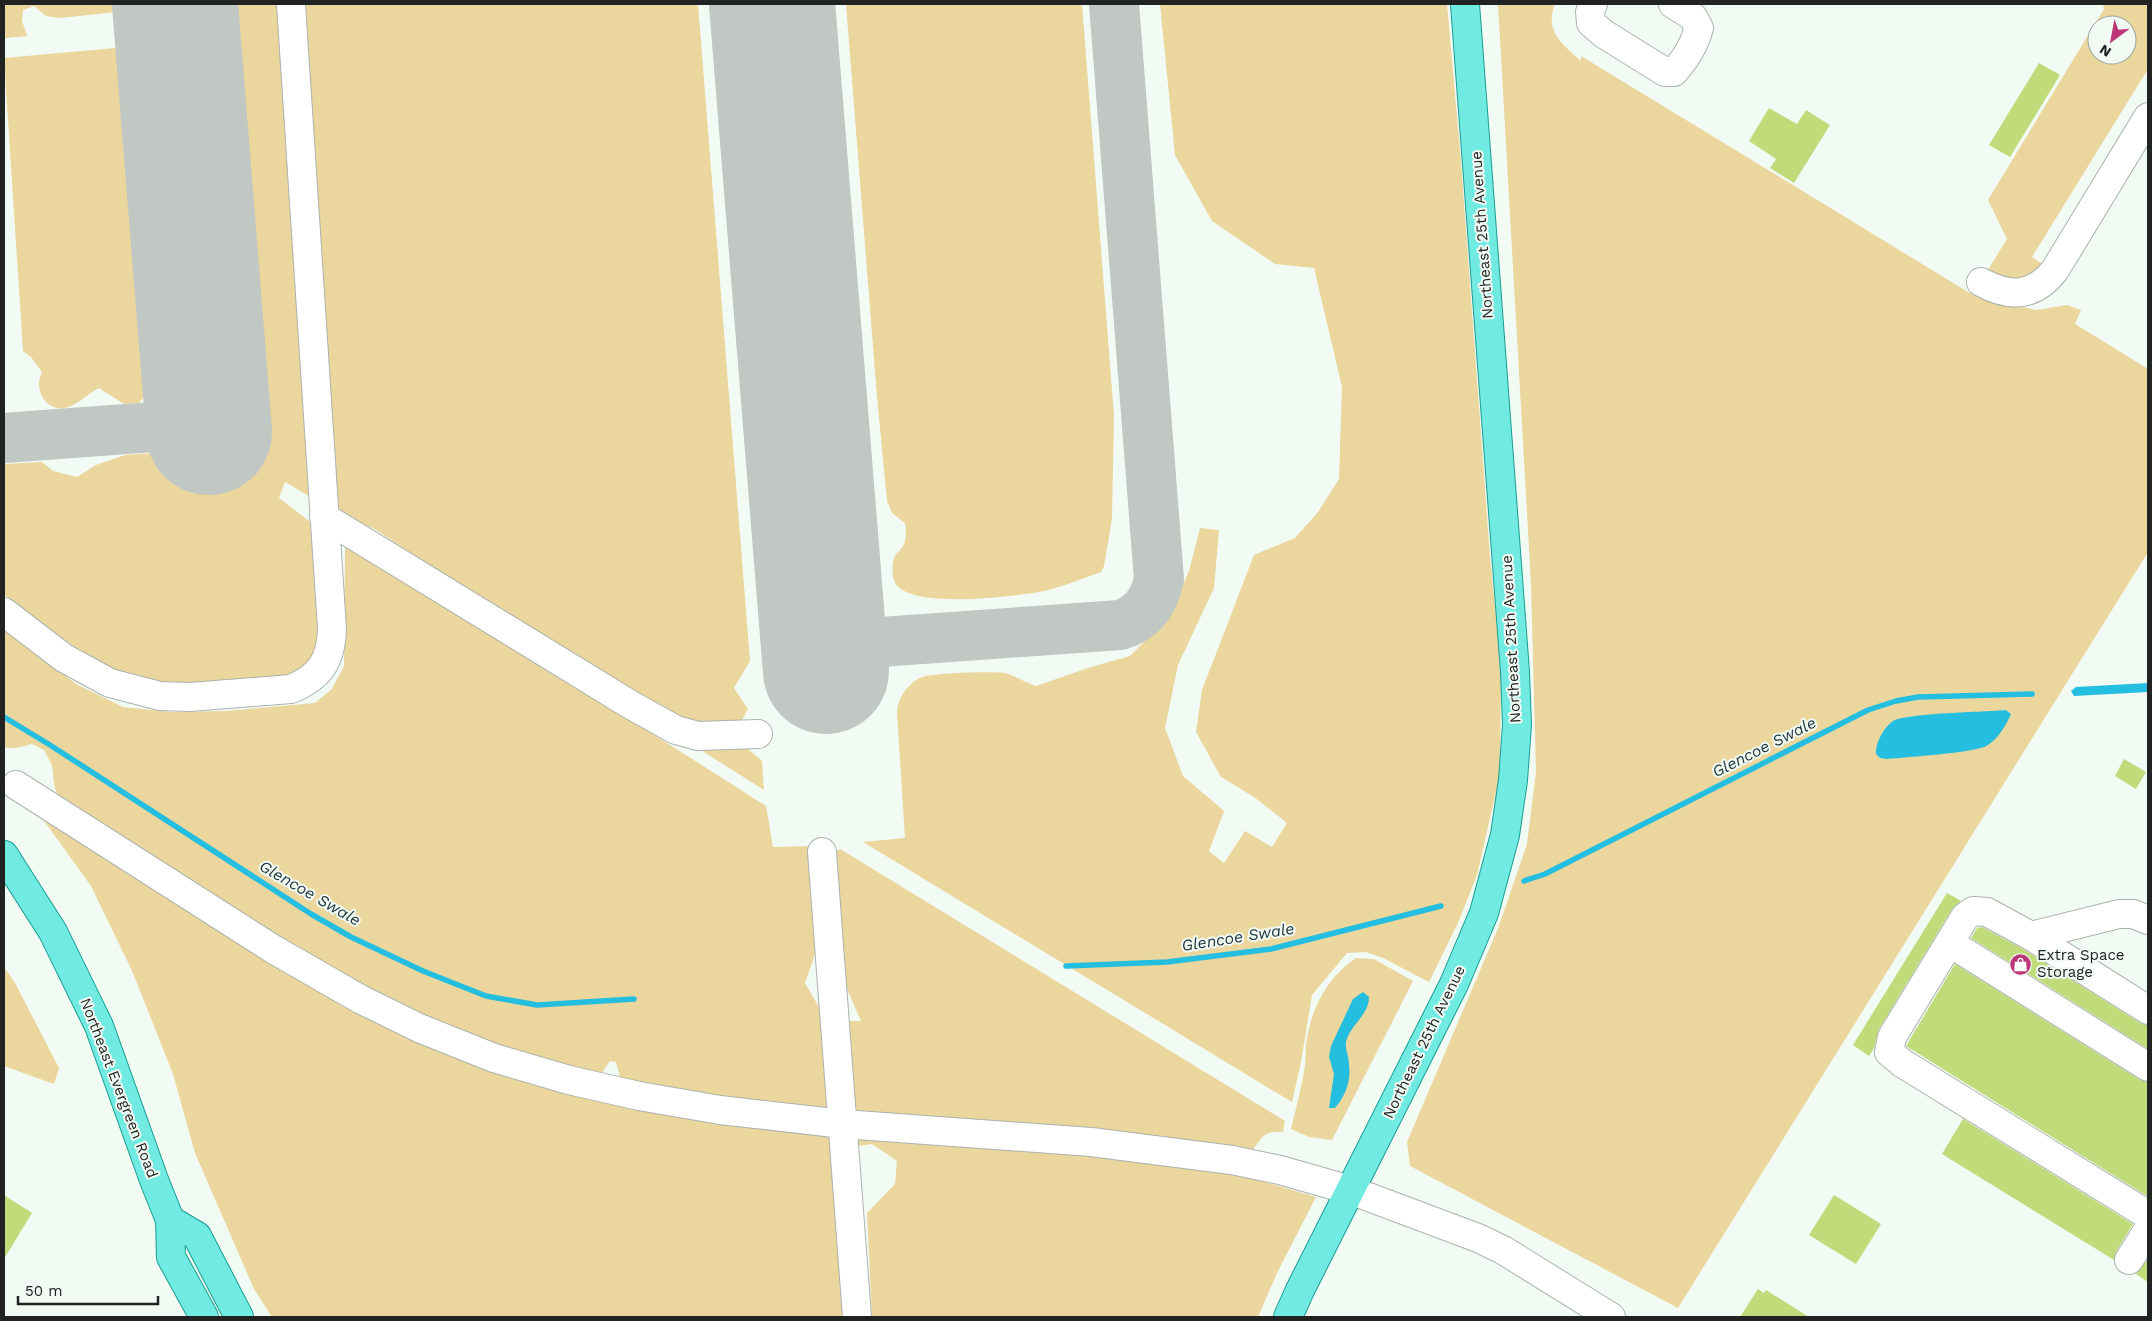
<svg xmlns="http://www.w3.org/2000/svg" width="2152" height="1321" viewBox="0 0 2152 1321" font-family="'Work Sans',sans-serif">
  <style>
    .green { fill: #ebd69d; fill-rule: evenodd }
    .water { fill: #24bee0 }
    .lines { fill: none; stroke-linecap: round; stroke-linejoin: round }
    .stream { stroke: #24bee0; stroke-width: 5.5 }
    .taxiway { stroke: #c1c8c3; stroke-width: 50 }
    .runway { stroke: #c1c8c3; stroke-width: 126 }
    .building { fill: #c0db7a }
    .minor-casing { stroke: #abb3ad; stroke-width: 30 }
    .major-casing { stroke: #189d91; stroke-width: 30 }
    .minor { stroke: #fff; stroke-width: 28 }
    .major { stroke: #71ebe2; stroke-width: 28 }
    .labels { text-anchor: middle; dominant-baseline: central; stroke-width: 4; stroke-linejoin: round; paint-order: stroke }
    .street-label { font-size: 15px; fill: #202321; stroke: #f2faf4 }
    .poi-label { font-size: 15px; fill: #202321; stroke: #f2faf4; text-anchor: start }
    .water-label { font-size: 16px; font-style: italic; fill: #20373e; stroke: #f2faf4 }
  </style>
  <rect width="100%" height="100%" fill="#f2faf4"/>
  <!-- green -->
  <g class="green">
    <polygon points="4,4 134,4 135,10 60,18 46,16 34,6 23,10 22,21 27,36 5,38"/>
    <polygon points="217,4 282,4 314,499 285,482 279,498 313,524 322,629 317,652 304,671 280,679 156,685 101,665 41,623 4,595 4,464 42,462 53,471 77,477 96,465 125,455 249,447 250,417"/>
    <polygon points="301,4 698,4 750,661 734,688 748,709 738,727 663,718 376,530 335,510"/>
    <path d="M846 4H1082L1114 416 1112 519 1104 566 1101 572C1081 579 1060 588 1039 592 1013 596 903 611 894 580 892 575 892 563 894 558 896 553 901 550 903 546 907 539 906 531 905 523L892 513 887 501 877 397Z"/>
    <path d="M1160 4H1447L1461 162 1490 557 1501 667 1500 774 1477 875 1458 923 1429 982 1383 958 1366 952 1347 953 1312 995 1301 1062 1292 1102 863 842 905 838 897 713C897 699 908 683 922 677 933 673 992 671 1004 673 1014 675 1026 683 1036 686L1091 667 1130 656 1169 617 1189 571 1200 528 1219 530 1214 588 1178 665 1165 728 1183 776 1224 811 1209 851 1224 863 1245 831 1272 847 1287 823 1254 797 1221 777 1196 732 1202 690 1254 555 1295 538 1318 512 1339 479 1342 387 1314 268 1275 264 1212 221 1175 155Z"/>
    <path d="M1498 4H1555C1544 32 1563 44 1581 61V56L1973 295 1982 299 2036 310 2067 305 2081 310 2075 324 2148 369V552L1678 1308 1410 1166 1407 1142 1499 926 1527 844 1536 772 1531 583Z"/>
    <path d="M2103 4H2148V69L2032 257 2047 267 2023 284 1986 273 2007 239 1988 200 2104 9ZM2097 25H2127V55H2097Z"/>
    <path d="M138 46 162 336 145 365 150 377V389L139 403 124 404 99 388C89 393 82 401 73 405 56 415 39 402 39 383 39 380 41 375 42 372L31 357 23 351 4 58Z"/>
    <path d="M345 547 634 722 766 806 773 847 812 846 819 943 805 983 827 1021H861L841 975 835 852 840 849 1285 1121 1283 1132C1259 1130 1262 1142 1248 1155L834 1114 637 1089 620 1077 616 1062 610 1061 599 1077 542 1064 383 1001 60 805 54 784 52 765 44 750 32 744C23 746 13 750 4 747V629L76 684 123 707 171 712 226 711 315 703 332 689 344 666Z"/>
    <polygon points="693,745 747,748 762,761 764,790"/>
    <polygon points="42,818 256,953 573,1092 1120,1156 1251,1178 1316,1197 1277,1273 1258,1317 872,1317 867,1213 895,1184 897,1161 872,1144 851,1147 847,1317 272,1317 254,1289 195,1153 173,1074 133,973 91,886"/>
    <path d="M1356 958 1374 959 1413 981 1332 1140 1309 1137 1291 1129C1296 1108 1302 1086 1305 1065 1306 1056 1305 1047 1307 1038 1313 1005 1328 977 1356 958Z"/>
    <polygon points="4,967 15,983 59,1068 54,1084 4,1066"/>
  </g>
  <!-- water -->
  <g class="water">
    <polygon points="2148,683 2148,692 2074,696 2071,691 2076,687"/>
    <path d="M2006 710 2011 714C2006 725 1999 738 1988 745 1977 753 1905 757 1887 759L1880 758 1876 754C1875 744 1884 727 1893 721 1906 713 1986 712 2006 710Z"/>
    <path d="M1363 992 1369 997C1369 1015 1350 1025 1346 1042 1345 1050 1349 1056 1349 1065 1351 1081 1346 1095 1335 1108H1329L1334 1074 1329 1057 1331 1046 1353 999Z"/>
  </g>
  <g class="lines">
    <!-- stream -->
    <g class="stream">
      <polyline points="4,717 50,745 311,914 351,937 423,971 486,996 537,1005 634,999"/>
      <polyline points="1524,881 1545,874 1868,710 1896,701 1918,697 2032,694"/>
      <polyline points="1066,966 1167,962 1271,949 1441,906"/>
    </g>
    <!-- taxiway -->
    <g class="taxiway">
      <polyline points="4,438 208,423"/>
      <path d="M824 646 1120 625C1143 618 1154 602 1159 579L1114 4"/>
    </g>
    <!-- runway -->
    <g class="runway">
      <polyline points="175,4 209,432"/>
      <polyline points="772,4 826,671"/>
    </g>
  </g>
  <!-- building -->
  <g class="building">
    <polygon points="2039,63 2060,75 2010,157 1989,145"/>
    <polygon points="1769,108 1797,124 1806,110 1830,125 1794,183 1770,168 1776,159 1749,141"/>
    <polygon points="2124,759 2146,772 2136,789 2115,776"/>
    <polygon points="1947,893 1961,901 1952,909 1879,1029 1874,1048 1869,1056 1853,1045"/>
    <polygon points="1982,927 2023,949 2140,1023 2148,1025 2148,1049 1971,938 1977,928"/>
    <polygon points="1955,964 2140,1080 2148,1082 2147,1196 1906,1046"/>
    <polygon points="1963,1119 2133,1224 2116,1252 2114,1260 1942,1154"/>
    <polygon points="4,1195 32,1213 4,1259"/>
    <polygon points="1834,1195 1881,1224 1856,1264 1809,1235"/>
    <polygon points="2148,1259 2148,1282 2136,1274"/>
    <polygon points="1758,1289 1764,1293 1766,1290 1809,1317 1740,1317"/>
  </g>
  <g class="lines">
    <defs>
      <g id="minor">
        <path d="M1593 4 1590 12 1591 23 1604 34 1665 72H1674C1686 58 1694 46 1699 28L1693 17 1673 4"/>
        <path d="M1981 282C2010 298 2034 297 2055 270L2148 117"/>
        <polyline points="324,517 631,705 676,730 698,736 758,734"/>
        <path d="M4 612 64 658 110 683 160 696 190 697 291 689C320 677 331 661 332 629L291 4"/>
        <polyline points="16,785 273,949 360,999 419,1028 494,1058 569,1080 639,1096 720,1110 843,1124 1091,1142 1232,1160 1280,1170 1350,1190 1478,1238 1503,1250 1611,1317"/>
        <polyline points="822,852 857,1317"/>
        <polyline points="2031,936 2119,914 2133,914 2148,920"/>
        <polyline points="1950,943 2148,1067"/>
        <polyline points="2148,1010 2031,936 1987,912 1973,911 1965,917 1892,1037 1889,1052 1902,1063 2148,1215"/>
        <polyline points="2129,1260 2148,1230"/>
      </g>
      <g id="major">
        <polyline points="4,855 53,932 99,1026 154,1180 170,1220 171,1257 204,1317"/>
        <polyline points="170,1220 197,1236 239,1317"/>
        <polyline points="1288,1317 1300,1290 1454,984 1484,913 1505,835 1513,780 1517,725 1515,672 1465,4"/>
      </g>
    </defs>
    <!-- minor casing -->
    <use href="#minor" class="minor-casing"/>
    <!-- major casing -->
    <use href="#major" class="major-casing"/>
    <!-- minor -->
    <use href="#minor" class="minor"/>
    <!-- major -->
    <use href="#major" class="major"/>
  </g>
  <!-- icons -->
  <defs>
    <symbol id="shop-disc" viewBox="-11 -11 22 22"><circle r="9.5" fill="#bb3577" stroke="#f2faf4"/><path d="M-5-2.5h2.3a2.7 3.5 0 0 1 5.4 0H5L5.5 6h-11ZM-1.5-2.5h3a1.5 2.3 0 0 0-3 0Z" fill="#fff"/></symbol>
  </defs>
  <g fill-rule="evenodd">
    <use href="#shop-disc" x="2008" y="952" width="25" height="25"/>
  </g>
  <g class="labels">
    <!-- street labels -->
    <g class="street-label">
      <text transform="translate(1482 235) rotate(-94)">Northeast 25th Avenue</text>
      <text transform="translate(1511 639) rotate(-93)">Northeast 25th Avenue</text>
      <text transform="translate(1424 1042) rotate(-64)">Northeast 25th Avenue</text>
      <text transform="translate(119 1088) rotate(69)">Northeast Evergreen Road</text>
    </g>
    <!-- poi labels -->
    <g class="poi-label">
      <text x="2037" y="955">Extra Space<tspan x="2037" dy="17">Storage</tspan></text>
    </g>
    <!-- water labels -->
    <g class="water-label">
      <text transform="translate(1764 747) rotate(-27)">Glencoe Swale</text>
      <text transform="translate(310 893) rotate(30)">Glencoe Swale</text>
      <text transform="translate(1238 937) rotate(-9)">Glencoe Swale</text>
    </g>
  </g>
  <!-- border -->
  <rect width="2152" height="1321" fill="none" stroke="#202321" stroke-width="10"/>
  <!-- north arrow -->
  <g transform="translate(2112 40) rotate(212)"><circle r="24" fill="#f2faf4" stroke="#9ea4a0"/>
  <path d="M0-4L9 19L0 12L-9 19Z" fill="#bb3577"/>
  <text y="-8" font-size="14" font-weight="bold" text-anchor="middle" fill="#202321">N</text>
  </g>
  <!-- scale -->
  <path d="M18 1296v8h140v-8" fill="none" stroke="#202321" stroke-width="2.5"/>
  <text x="25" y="1296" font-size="15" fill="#202321" stroke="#f2faf4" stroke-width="4" paint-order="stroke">50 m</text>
</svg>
